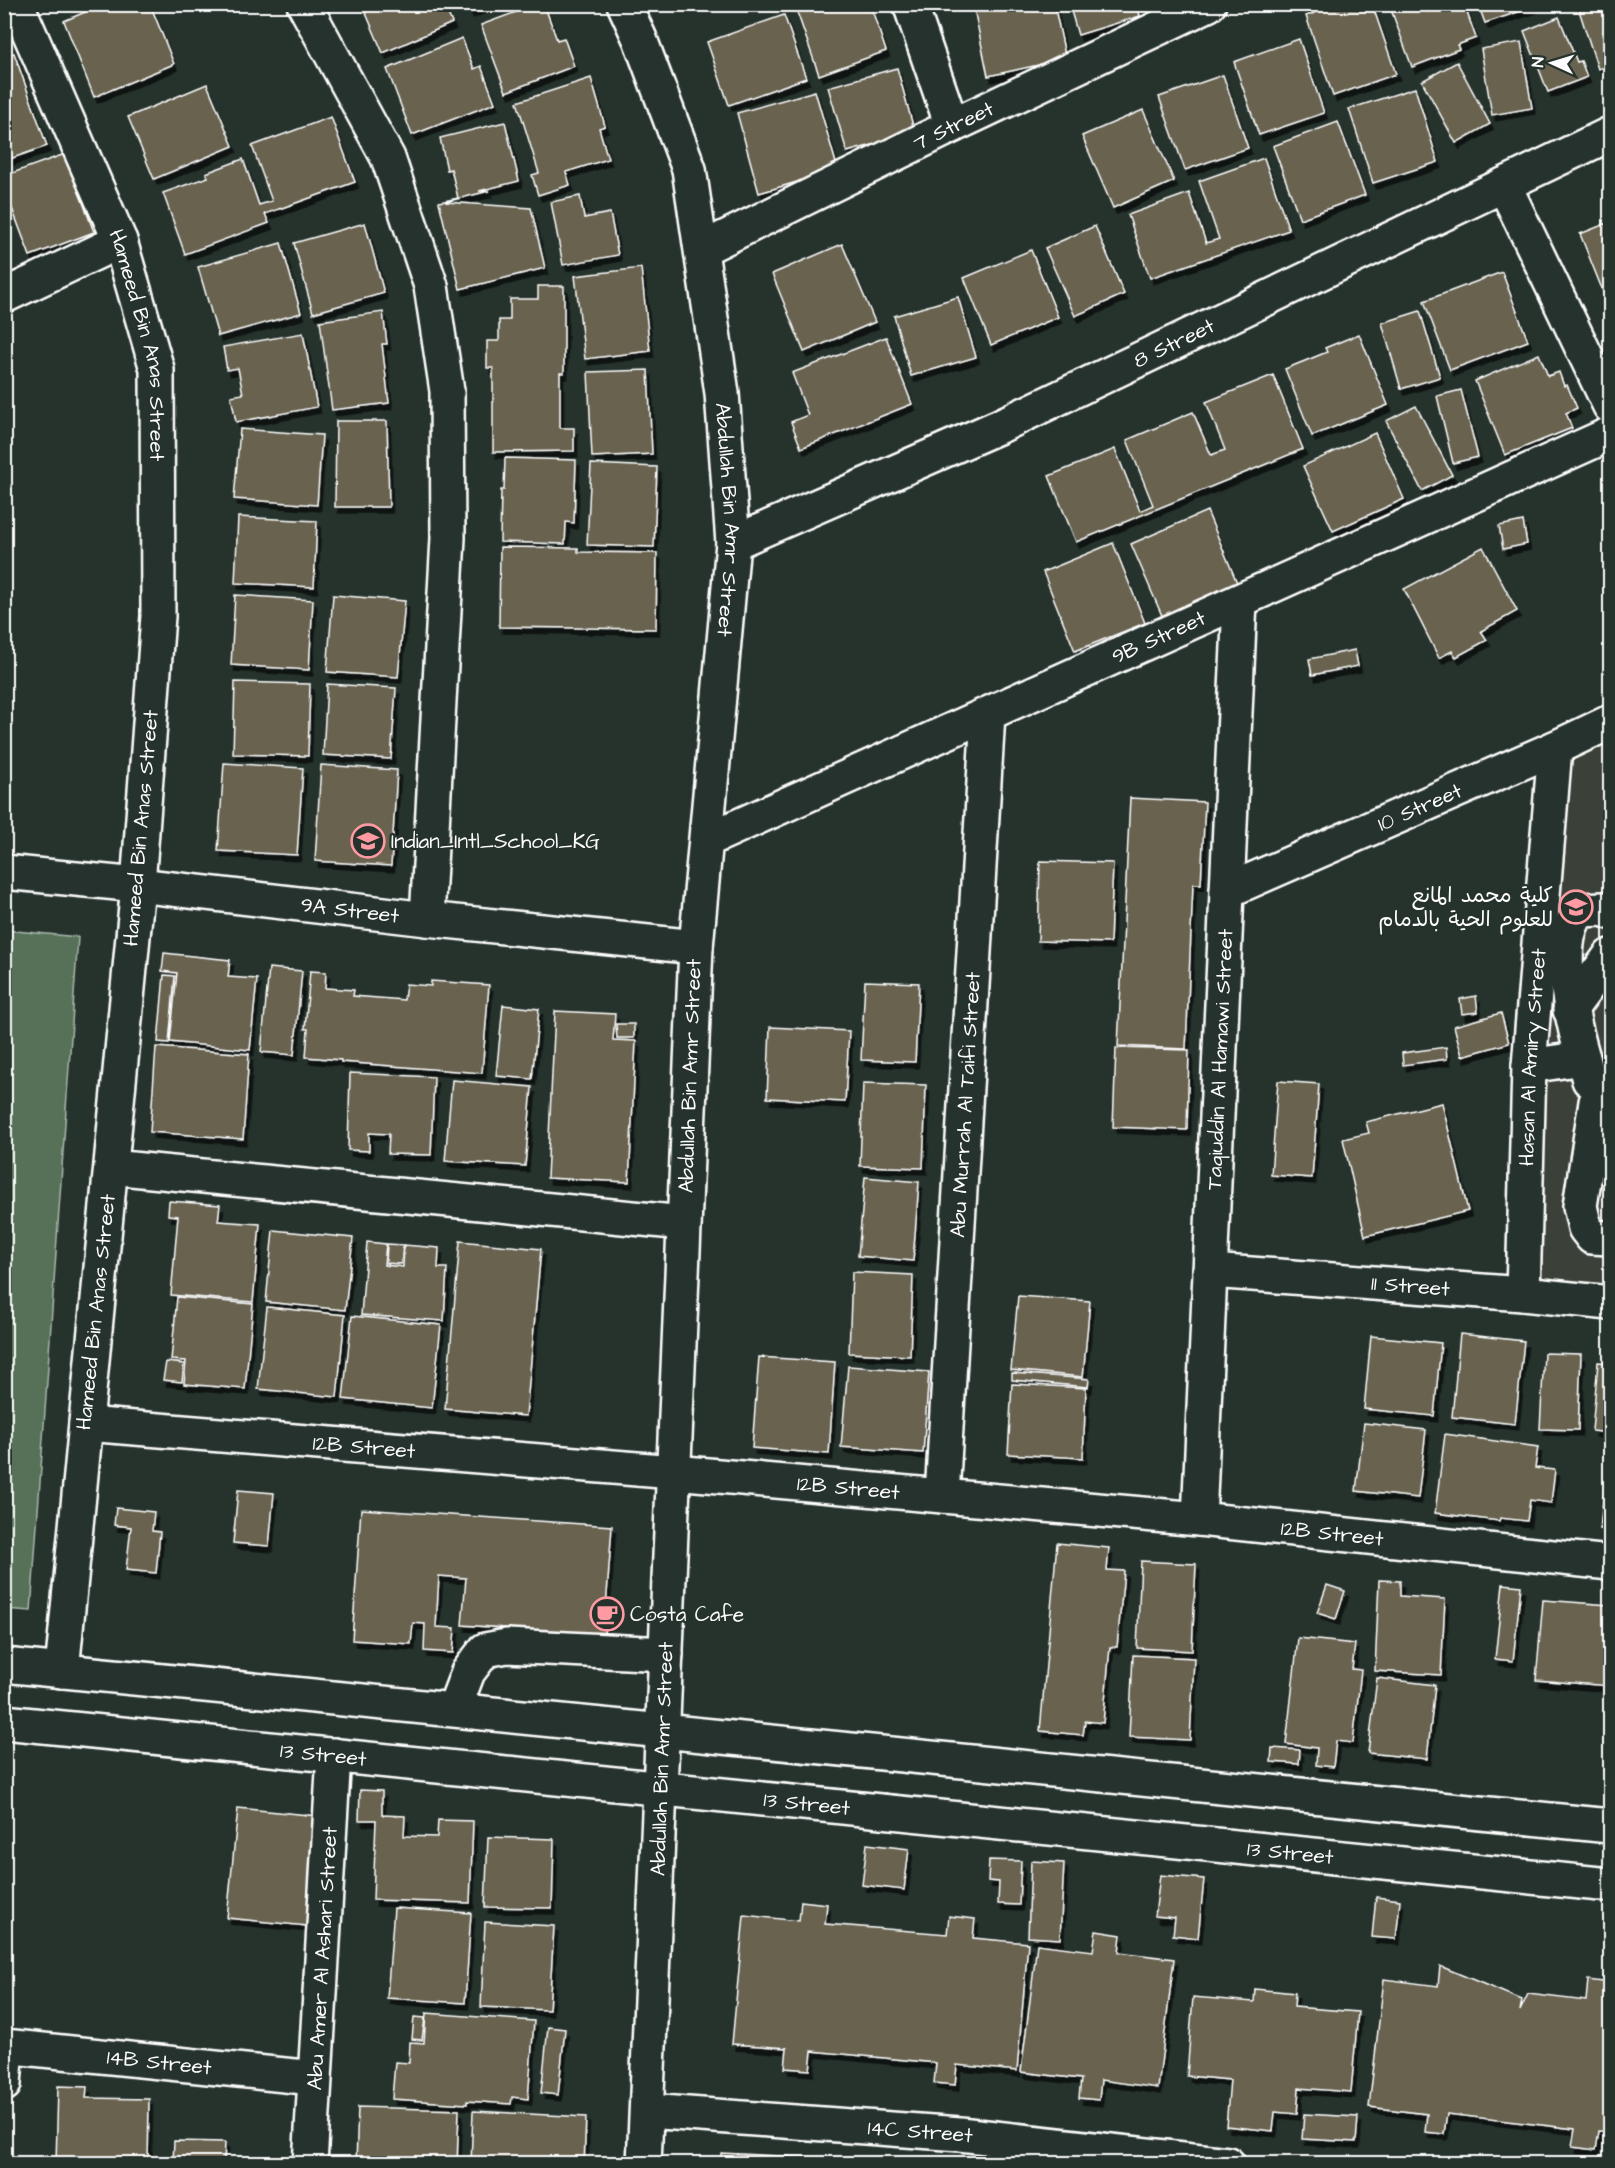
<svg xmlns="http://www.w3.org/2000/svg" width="1615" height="2168" viewBox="0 0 1615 2168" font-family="'Architects Daughter','Playpen Sans Arabic',sans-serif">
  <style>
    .built { fill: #3a4138 }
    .green { fill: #567158; stroke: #aab8ac; stroke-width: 1.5 }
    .building { fill: #686250; stroke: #fff; stroke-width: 1.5; filter: url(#shadow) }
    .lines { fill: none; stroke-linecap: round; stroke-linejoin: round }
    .minor-casing { stroke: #fff; stroke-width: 38 }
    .minor { stroke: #26332d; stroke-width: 33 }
    .labels { text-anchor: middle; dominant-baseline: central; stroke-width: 4.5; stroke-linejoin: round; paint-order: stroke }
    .street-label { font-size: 21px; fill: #fff; stroke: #26332d }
    .poi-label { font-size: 21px; fill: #fff; stroke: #26332d; text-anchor: start }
  </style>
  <defs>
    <filter id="shadow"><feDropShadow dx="3.5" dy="6" stdDeviation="0" flood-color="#0009"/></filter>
  </defs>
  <rect width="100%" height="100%" fill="#26332d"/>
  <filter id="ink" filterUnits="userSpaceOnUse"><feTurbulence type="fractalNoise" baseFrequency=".0167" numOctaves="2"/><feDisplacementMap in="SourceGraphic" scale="12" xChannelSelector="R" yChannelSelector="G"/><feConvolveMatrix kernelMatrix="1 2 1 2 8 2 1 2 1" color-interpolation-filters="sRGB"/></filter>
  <g filter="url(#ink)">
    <!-- built -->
    <polygon class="built" points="1610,722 1610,1303 1523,1294 1555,748"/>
    <!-- green -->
    <polygon class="green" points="5,930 78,937 31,1611 4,1609"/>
    <!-- building -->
    <g class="building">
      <polygon points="104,4 150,4 174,64 94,97 64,21"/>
      <polygon points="362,4 444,4 452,23 383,53"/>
      <polygon points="467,4 488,4 470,12"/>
      <polygon points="538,4 544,4 557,40 564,38 574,66 506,92 481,25"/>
      <polygon points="798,4 870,4 886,51 819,75 795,6"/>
      <polygon points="973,4 1054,4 1066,59 988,76"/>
      <polygon points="1069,4 1137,4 1140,16 1078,35"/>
      <polygon points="1339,4 1372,4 1396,74 1333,96 1306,16"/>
      <polygon points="1389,4 1426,4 1429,12 1439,8 1438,4 1464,4 1476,38 1457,45 1459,49 1412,67"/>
      <polygon points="1478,4 1532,4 1533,7 1485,23"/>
      <polygon points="1577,4 1610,4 1610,65 1598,69"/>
      <polygon points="784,15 806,78 729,105 707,42"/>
      <polygon points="1559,17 1577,62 1581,61 1587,77 1548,92 1524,31"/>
      <polygon points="462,38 474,69 481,66 495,103 412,135 387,69"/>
      <polygon points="1299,39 1324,113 1259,135 1234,62"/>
      <polygon points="1521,42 1532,108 1492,115 1481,49"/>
      <polygon points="14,53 47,146 4,161 4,56"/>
      <polygon points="1457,62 1490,124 1456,143 1422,81"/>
      <polygon points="897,68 915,133 847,152 828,87"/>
      <polygon points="1223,75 1248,148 1185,170 1159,97"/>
      <polygon points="591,78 605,126 599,128 608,159 566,172 570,185 538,195 532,175 539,173 517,102"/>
      <polygon points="207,84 233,146 154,179 128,117"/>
      <polygon points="1415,88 1438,162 1373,183 1349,109"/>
      <polygon points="815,91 838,170 759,193 737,113"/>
      <polygon points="1143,110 1174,181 1113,208 1082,136"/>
      <polygon points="331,117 355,182 265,214 269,223 185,254 163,193 208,177 206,173 243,159 259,205 272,201 252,146"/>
      <polygon points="505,122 519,181 479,191 489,191 445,202 531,208 545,268 460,289 439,202 458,198 451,169 447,170 440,138"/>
      <polygon points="1338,122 1365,195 1300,219 1273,146"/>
      <polygon points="65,154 94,232 30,256 4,187 4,176"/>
      <polygon points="1264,158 1289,230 1150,278 1128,215 1189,193 1206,243 1219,239 1199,181"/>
      <polygon points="580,196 584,218 610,213 618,255 563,265 551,202"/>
      <polygon points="1610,222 1610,303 1608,304 1580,234"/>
      <polygon points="365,223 384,293 313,313 294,243"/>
      <polygon points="1095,226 1124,294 1075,316 1045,248"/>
      <polygon points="281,243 301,313 218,336 198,267"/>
      <polygon points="842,244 875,322 804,352 772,274"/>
      <polygon points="1031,250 1058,317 991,345 964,278"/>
      <polygon points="641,268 650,351 585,359 575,276"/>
      <polygon points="1502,272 1528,341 1450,370 1424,301"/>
      <polygon points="538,286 564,286 564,373 560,373 560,428 574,428 574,451 493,452 493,368 487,368 487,341 499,341 499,320 510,320 510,299 538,299"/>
      <polygon points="958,297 976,357 911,376 894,316"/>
      <polygon points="1420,311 1440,377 1401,389 1382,323"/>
      <polygon points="383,312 387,344 382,344 389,403 332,410 320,321"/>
      <polygon points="303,333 317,407 236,422 231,396 243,394 238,368 227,370 223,347"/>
      <polygon points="1359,334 1388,405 1312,436 1285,369 1327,352 1325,348"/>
      <polygon points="886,337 912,404 801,448 791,422 808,415 792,373"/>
      <polygon points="1539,354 1548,376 1559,372 1564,386 1567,385 1577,408 1566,413 1572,428 1505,455 1475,381"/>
      <polygon points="648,370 652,454 592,457 588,372"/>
      <polygon points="1273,375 1303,449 1076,542 1049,476 1115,449 1140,511 1153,505 1127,440 1193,412 1211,455 1225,450 1206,402"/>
      <polygon points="1461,390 1478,457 1453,463 1437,396"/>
      <polygon points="1416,406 1452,475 1422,491 1386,421"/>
      <polygon points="336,421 387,421 389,507 335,507"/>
      <polygon points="240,429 322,435 317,505 234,499"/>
      <polygon points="1375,433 1404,499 1333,531 1303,466"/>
      <polygon points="505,458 576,460 574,523 566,522 565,544 500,542 501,490 504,490"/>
      <polygon points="591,464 657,467 654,547 587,545"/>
      <polygon points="1207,511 1238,585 1163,618 1131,544"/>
      <polygon points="238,517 317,521 314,587 235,583"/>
      <polygon points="1523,521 1527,544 1503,549 1499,526"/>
      <polygon points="1113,543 1145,623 1075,651 1043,572"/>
      <polygon points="500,547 578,548 578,552 657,553 656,629 499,627"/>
      <polygon points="1483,547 1517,611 1481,631 1487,640 1456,657 1452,651 1439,658 1404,589"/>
      <polygon points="235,595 313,600 309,670 231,665"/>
      <polygon points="333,595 405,601 398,677 327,672"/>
      <polygon points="1355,650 1358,666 1312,675 1309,659"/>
      <polygon points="235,682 310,684 308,756 233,754"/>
      <polygon points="327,684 396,688 391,759 323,755"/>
      <polygon points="224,763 303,768 297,855 218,851"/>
      <polygon points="321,765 397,770 391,866 315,861"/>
      <polygon points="1130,798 1205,802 1201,884 1193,884 1186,1049 1118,1046"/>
      <polygon points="1040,861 1113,863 1110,943 1038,941"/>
      <polygon points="164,953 230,960 228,977 257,979 250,1050 170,1042 177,973 162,971"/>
      <polygon points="269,968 302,971 294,1055 261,1052"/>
      <polygon points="310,971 326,972 325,988 354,990 353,996 404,1000 406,984 431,986 431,981 489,985 482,1073 341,1062 341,1060 306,1057 308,1029 305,1029"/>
      <polygon points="164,975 175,976 169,1043 158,1042"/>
      <polygon points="865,981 919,983 915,1062 861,1060"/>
      <polygon points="1476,996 1478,1012 1462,1014 1460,999"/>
      <polygon points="503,1005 539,1009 532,1079 496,1076"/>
      <polygon points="555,1011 615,1014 613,1040 636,1041 629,1182 547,1178"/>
      <polygon points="1501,1013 1509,1043 1462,1056 1454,1026"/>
      <polygon points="616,1024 634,1024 634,1038 617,1038"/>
      <polygon points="770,1027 849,1031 845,1102 767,1098"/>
      <polygon points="156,1047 249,1054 243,1139 150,1132"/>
      <polygon points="1446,1047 1447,1059 1403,1065 1402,1053"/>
      <polygon points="1116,1048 1189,1050 1187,1130 1113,1127"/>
      <polygon points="350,1073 434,1077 431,1155 388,1154 389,1134 369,1133 369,1151 348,1150"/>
      <polygon points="452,1080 532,1087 525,1166 445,1161"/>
      <polygon points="1278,1081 1319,1084 1312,1178 1271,1175"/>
      <polygon points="863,1083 926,1085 923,1168 860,1166"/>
      <polygon points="1442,1103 1468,1211 1365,1236 1343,1139 1369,1133 1366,1122"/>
      <polygon points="865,1177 919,1182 913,1261 858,1256"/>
      <polygon points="169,1201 220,1205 218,1221 260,1224 253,1302 171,1295 178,1216 168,1215"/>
      <polygon points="273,1230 353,1238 345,1310 266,1302"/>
      <polygon points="460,1241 541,1249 526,1416 445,1409"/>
      <polygon points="367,1242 386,1244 384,1265 403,1267 404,1245 439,1248 438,1268 447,1268 444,1321 361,1315"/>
      <polygon points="387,1244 403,1245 401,1264 386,1263"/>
      <polygon points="852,1272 913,1275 910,1356 849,1353"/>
      <polygon points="1018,1296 1090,1301 1083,1377 1011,1370"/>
      <polygon points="177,1297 253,1304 245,1389 184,1384 186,1361 171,1360"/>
      <polygon points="267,1307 345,1315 337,1397 258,1389"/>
      <polygon points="352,1316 441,1325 432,1408 343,1399"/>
      <polygon points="1460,1334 1524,1341 1515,1424 1452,1417"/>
      <polygon points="1371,1336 1441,1343 1434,1416 1364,1409"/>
      <polygon points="1544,1353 1581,1354 1578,1430 1540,1429"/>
      <polygon points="759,1357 835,1362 829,1454 752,1448"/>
      <polygon points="166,1362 184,1364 182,1382 163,1380"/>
      <polygon points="1598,1362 1610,1363 1610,1433 1592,1431"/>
      <polygon points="848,1366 929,1372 923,1453 841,1447"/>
      <polygon points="1012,1373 1089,1379 1088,1387 1012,1380"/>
      <polygon points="1012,1384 1086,1388 1083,1458 1008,1454"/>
      <polygon points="1364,1423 1426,1430 1418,1498 1356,1491"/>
      <polygon points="1445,1434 1538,1447 1535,1468 1555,1470 1551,1503 1530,1500 1527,1521 1500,1518 1499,1521 1435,1513"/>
      <polygon points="1608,1451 1610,1452 1610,1530 1600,1529"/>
      <polygon points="238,1490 274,1493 269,1546 233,1543"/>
      <polygon points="116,1508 154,1512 152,1531 160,1532 156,1573 126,1570 131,1527 114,1525"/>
      <polygon points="361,1509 612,1526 604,1635 462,1625 466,1578 439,1576 436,1627 455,1628 453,1653 424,1651 425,1624 413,1623 411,1644 352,1640"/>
      <polygon points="1057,1543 1109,1548 1107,1570 1124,1571 1117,1647 1110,1647 1103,1723 1085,1721 1083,1735 1040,1731"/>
      <polygon points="1141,1561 1196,1564 1192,1651 1137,1648"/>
      <polygon points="1379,1580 1400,1581 1400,1596 1445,1599 1441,1675 1375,1671"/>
      <polygon points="1503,1584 1521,1586 1513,1661 1495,1659"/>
      <polygon points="1327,1585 1345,1591 1336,1619 1317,1613"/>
      <polygon points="1543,1600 1610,1605 1610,1686 1536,1680"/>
      <polygon points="1298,1638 1355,1644 1352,1669 1361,1670 1353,1743 1336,1741 1333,1767 1316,1765 1317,1748 1286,1744"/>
      <polygon points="1133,1655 1194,1658 1190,1740 1129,1737"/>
      <polygon points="1377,1678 1435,1685 1427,1759 1368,1753"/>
      <polygon points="1272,1748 1300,1750 1299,1764 1271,1762"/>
      <polygon points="360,1790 382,1791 382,1815 405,1816 404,1836 437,1837 438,1820 473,1821 470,1903 373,1900 376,1820 359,1820"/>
      <polygon points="238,1808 318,1816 307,1926 227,1918"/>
      <polygon points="488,1837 554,1839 552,1908 485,1907"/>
      <polygon points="867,1844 909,1849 904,1890 862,1885"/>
      <polygon points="989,1860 1021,1861 1019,1905 998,1904 999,1882 988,1881"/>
      <polygon points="1031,1861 1064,1863 1060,1939 1028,1937"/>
      <polygon points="1160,1875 1204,1879 1198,1938 1173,1935 1175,1918 1155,1916"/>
      <polygon points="1376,1897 1400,1900 1396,1939 1372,1937"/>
      <polygon points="801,1901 827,1904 825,1924 947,1934 949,1916 975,1919 973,1938 1028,1943 1017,2071 957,2065 955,2085 934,2083 936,2063 812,2051 810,2070 785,2068 787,2048 732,2044 744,1915 799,1921"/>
      <polygon points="394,1908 471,1913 465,2003 387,1998"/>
      <polygon points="485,1922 554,1926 549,2010 481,2007"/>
      <polygon points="1096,1931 1121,1935 1119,1952 1174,1959 1158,2088 1101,2080 1099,2100 1079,2098 1081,2079 1021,2072 1037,1944 1093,1951"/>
      <polygon points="1440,1966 1522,2000 1520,2011 1528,1994 1586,2001 1588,1980 1610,1983 1610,2132 1599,2131 1596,2150 1572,2147 1575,2129 1447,2114 1444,2134 1425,2132 1427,2114 1369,2107 1384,1979 1438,1986"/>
      <polygon points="1255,1989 1295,1993 1294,2007 1358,2012 1351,2092 1299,2088 1297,2114 1275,2112 1273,2131 1226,2126 1230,2080 1187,2076 1193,1997 1254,2002"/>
      <polygon points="426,2013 534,2021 528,2099 512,2097 511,2104 467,2101 467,2104 392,2099 395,2062 409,2063 410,2042 424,2043"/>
      <polygon points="414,2017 425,2018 422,2040 412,2039"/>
      <polygon points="548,2027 565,2029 558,2095 541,2093"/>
      <polygon points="58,2086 87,2087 86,2098 149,2099 148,2164 56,2164"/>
      <polygon points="358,2107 459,2110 457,2164 356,2164"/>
      <polygon points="473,2111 586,2117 584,2164 471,2164"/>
      <polygon points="1304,2114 1358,2117 1356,2142 1302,2139"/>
      <polygon points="174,2141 225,2142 224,2163 236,2164 173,2164"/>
      <polygon points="721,2153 819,2158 819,2164 721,2164"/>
    </g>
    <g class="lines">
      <defs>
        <g id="minor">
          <polyline points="304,4 388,158 431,286 447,391 448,538 427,919"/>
          <path id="s1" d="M624 4 640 39 689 169 722 393 733 543 696 947 644 2164"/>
          <polyline points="910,4 952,126"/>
          <path id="s2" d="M19 9 120 241 157 369 158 616 138 885 62 1671"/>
          <polyline points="1504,185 1610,406"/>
          <path id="s3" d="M702 249 952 126 1209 4"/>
          <polyline points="4,296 120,241"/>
          <path id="s4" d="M733 543 1000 426 1610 134"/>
          <path id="s5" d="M707 840 1610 434"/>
          <path id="s6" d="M4 872 138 885 427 919 696 947"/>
          <path id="s7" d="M1227 891 1555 748 1610 722"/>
          <polyline points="1570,1010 1610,956"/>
          <path d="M1583 1058C1573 1023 1552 939 1581 910L1603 909 1610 912"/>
          <polyline points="1529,1066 1583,1058 1589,1080"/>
          <polyline points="1610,1109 1596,1102 1580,1206 1585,1228 1592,1237 1610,1238"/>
          <polyline points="111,1167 684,1223"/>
          <path id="s8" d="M1210 1271 1523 1294 1610 1303"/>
          <path id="s9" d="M1523 1294 1529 1066 1555 748"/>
          <path id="s10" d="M86 1424 674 1472 1199 1519 1610 1563"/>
          <path id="s11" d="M942 1496 988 714"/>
          <path id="s12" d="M1199 1519 1240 601"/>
          <polyline points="4,1665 1610,1826"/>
          <polyline points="454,1709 468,1672 485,1650 507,1646 666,1654"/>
          <path id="s13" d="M4 1722 1610 1885"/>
          <path id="s14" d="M4 2046 314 2078"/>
          <polyline points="4,2084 7,2047"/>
          <path id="s15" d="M647 2111 960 2134 1228 2164"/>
          <path id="s16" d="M310 2164 334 1755"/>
        </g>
      </defs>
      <!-- minor casing -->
      <use href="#minor" class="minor-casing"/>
      <!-- minor -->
      <use href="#minor" class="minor"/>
    </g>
  </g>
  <!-- icons -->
  <defs>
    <symbol id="school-ring" viewBox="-11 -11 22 22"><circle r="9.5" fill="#26332d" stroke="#ff9aa2" stroke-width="1.5"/><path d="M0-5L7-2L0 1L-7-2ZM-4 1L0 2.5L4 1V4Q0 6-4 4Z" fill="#ff9aa2"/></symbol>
    <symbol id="university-ring" viewBox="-11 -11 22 22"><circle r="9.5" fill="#26332d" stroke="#ff9aa2" stroke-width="1.5"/><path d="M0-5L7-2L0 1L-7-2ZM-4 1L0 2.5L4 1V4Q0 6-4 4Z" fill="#ff9aa2"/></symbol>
    <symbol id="cafe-ring" viewBox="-11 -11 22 22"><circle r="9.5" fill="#26332d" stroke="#ff9aa2" stroke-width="1.5"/><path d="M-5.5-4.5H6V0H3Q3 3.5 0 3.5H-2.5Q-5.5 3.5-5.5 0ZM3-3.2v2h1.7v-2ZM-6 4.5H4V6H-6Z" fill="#ff9aa2"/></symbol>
  </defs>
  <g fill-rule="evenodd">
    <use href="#school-ring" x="349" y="822" width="38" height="38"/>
    <use href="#university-ring" x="1557" y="888" width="38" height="38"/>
    <use href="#cafe-ring" x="588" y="1595" width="38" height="38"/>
  </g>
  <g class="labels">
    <!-- street labels -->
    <g class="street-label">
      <text stroke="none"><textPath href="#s3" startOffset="280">7 Street</textPath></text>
      <text stroke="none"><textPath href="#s4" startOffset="484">8 Street</textPath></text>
      <text stroke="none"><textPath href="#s2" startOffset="360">Hameed Bin Anas Street</textPath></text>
      <text stroke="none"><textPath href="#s1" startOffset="531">Abdullah Bin Amr Street</textPath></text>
      <text stroke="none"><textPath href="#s5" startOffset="495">9B Street</textPath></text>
      <text stroke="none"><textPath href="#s7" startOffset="210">10 Street</textPath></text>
      <text transform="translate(141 828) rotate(-85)">Hameed Bin Anas Street</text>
      <text stroke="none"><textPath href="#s6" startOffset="348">9A Street</textPath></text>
      <text stroke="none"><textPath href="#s9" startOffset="237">Hasan Al Amiry Street</textPath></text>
      <text stroke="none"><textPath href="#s12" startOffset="460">Taqiuddin Al Hamawi Street</textPath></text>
      <text transform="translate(690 1076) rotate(-88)">Abdullah Bin Amr Street</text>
      <text stroke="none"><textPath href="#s11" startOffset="392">Abu Murrah Al Taifi Street</textPath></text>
      <text stroke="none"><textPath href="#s8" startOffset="201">11 Street</textPath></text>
      <text transform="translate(96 1312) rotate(-84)">Hameed Bin Anas Street</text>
      <text stroke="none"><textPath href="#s10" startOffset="279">12B Street</textPath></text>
      <text stroke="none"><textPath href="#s10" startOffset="765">12B Street</textPath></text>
      <text stroke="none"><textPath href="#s10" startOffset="1251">12B Street</textPath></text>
      <text stroke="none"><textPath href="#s13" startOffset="321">13 Street</textPath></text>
      <text transform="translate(662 1759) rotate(-88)">Abdullah Bin Amr Street</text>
      <text stroke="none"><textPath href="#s13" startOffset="807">13 Street</textPath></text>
      <text stroke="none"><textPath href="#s13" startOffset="1293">13 Street</textPath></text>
      <text stroke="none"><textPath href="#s16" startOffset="206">Abu Amer Al Ashari Street</textPath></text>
      <text stroke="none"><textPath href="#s14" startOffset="156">14B Street</textPath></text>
      <text stroke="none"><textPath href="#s15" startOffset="274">14C Street</textPath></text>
    </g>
    <!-- poi labels -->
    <g class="poi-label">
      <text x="391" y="841">Indian_Intl_School_KG</text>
      <text x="1553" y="895" text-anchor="end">كلية محمد المانع<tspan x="1553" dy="24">للعلوم الحية بالدمام</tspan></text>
      <text x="630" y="1614">Costa Cafe</text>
    </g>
  </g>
  <!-- margin -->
  <rect width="1615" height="2168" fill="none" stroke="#26332d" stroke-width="24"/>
  <rect x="12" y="12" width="1591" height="2144" fill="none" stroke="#fff" stroke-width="2" filter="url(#ink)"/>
  <!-- north arrow -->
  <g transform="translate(1552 63) rotate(274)" stroke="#26332d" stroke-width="4.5" paint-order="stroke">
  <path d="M0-4.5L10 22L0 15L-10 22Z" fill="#ffffff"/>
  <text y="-9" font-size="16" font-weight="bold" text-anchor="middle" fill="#ffffff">N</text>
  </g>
</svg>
